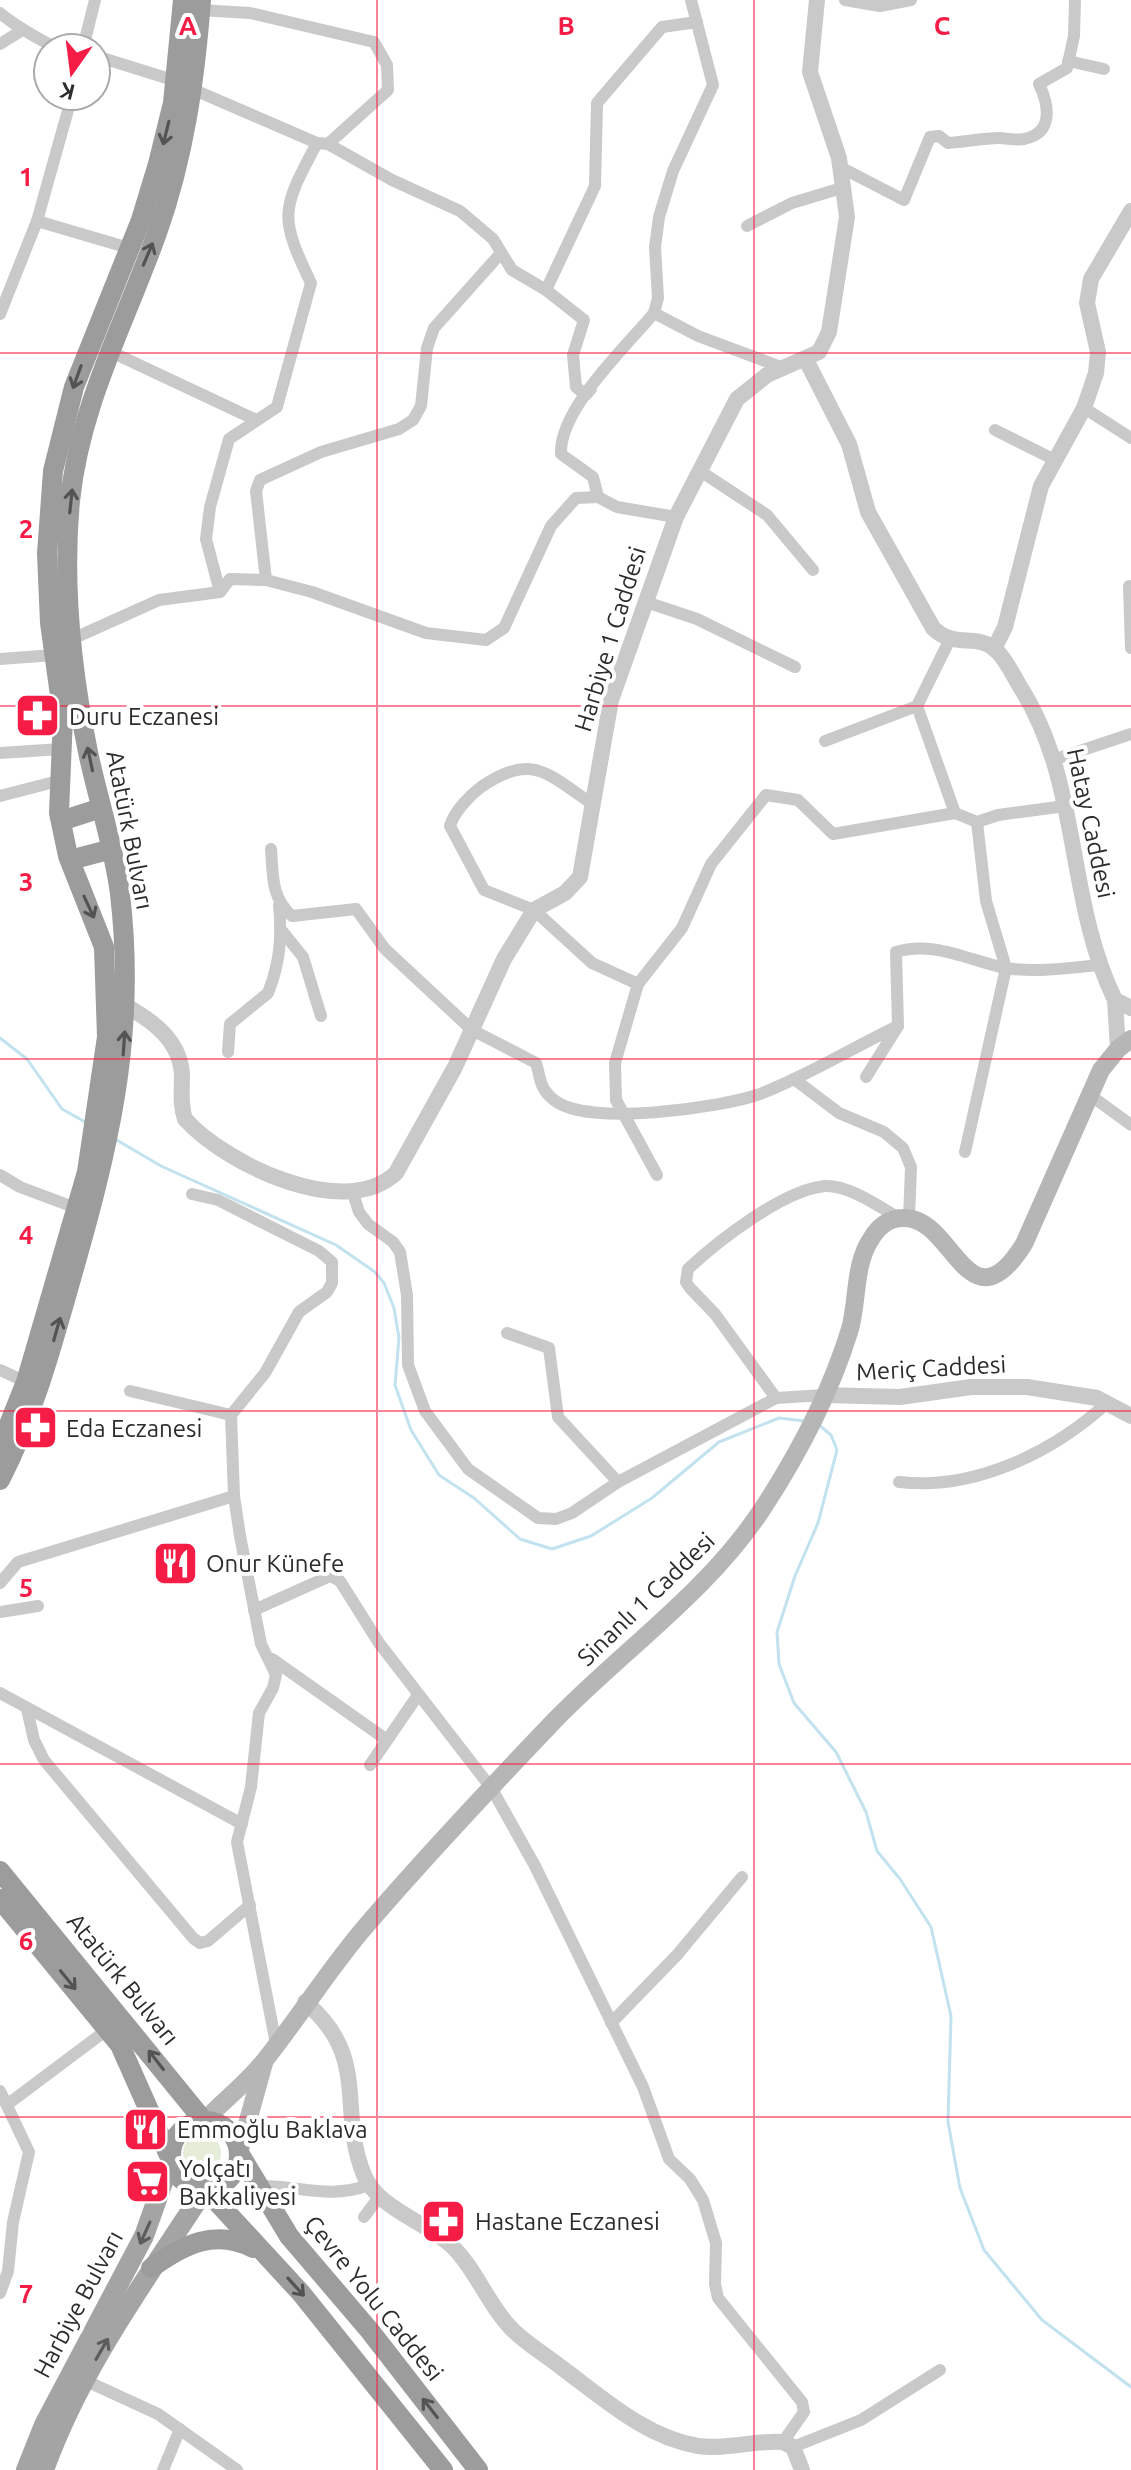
<svg xmlns="http://www.w3.org/2000/svg" width="1131" height="2470" viewBox="0 0 1131 2470" font-family="Ubuntu,sans-serif">
  <style>
    .green { fill: #e5ecd8 }
    .lines { fill: none; stroke-linecap: round; stroke-linejoin: round }
    .stream { stroke: #c1e2ee; stroke-width: 3 }
    .minor { stroke: #c9c9c9; stroke-width: 12 }
    .tertiary { stroke: #c9c9c9; stroke-width: 16 }
    .secondary { stroke: #b6b6b6; stroke-width: 18 }
    .primary { stroke: #a4a4a4; stroke-width: 20 }
    .trunk { stroke: #9c9c9c; stroke-width: 20 }
    .oneway { stroke: #535353 }
    .oneway2 { stroke: #5c5c5c }
    .grid { fill: none; stroke: #f51c46; stroke-width: 2; stroke-opacity: 0.55 }
    .labels { text-anchor: middle; dominant-baseline: central; stroke-width: 8; stroke-linejoin: round; paint-order: stroke }
    .street-label { font-size: 24px; fill: #2c2c2c; stroke: #fff }
    .poi-label { font-size: 24px; fill: #2c2c2c; stroke: #fff; text-anchor: start }
    .grid-label { font-size: 26px; text-anchor: middle; font-weight: bold; fill: #f51c46; stroke: #fff; stroke-width: 8; stroke-linejoin: round; paint-order: stroke }
  </style>
  <rect width="100%" height="100%" fill="#fff"/>
  <!-- green -->
  <circle class="green" cx="202" cy="2153" r="19"/>
  <g class="lines">
    <!-- stream -->
    <g class="stream">
      <polyline points="0,1038 27,1059 62,1109 87,1123"/>
      <polyline points="115,1139 161,1166 336,1245 375,1272 384,1283 394,1308 399,1338 395,1385 411,1430 439,1475 474,1498 520,1539 552,1549 591,1536 652,1498 719,1442 779,1418 804,1421"/>
      <polyline points="819,1425 831,1435 837,1450 818,1523 795,1576 777,1632 779,1664 794,1703 836,1752 866,1812 877,1851 900,1879 931,1927 951,2016 948,2122 960,2188 984,2250 1042,2320 1131,2387"/>
    </g>
    <!-- minor -->
    <g class="minor">
      <polyline points="691,0 713,85 673,171 659,217 655,247 658,298 654,313 698,336 781,367"/>
      <polyline points="845,0 880,6 911,0"/>
      <path d="M0 13C18 28 36 37 56 48"/>
      <polyline points="0,44 21,31"/>
      <polyline points="83,48 95,0"/>
      <polyline points="96,56 176,81"/>
      <polyline points="1068,61 1104,69"/>
      <polyline points="192,89 317,143 328,144 388,90 387,65 374,42 250,13 200,10"/>
      <polyline points="328,144 392,180 460,211 493,239 512,270 546,290 584,320 573,355 576,387 586,395 591,389"/>
      <path d="M842 168 904 200 930 137 939 136 948 143C965 142 982 138 999 138 1007 138 1016 141 1024 139 1054 133 1049 105 1039 84L1067 68 1074 36 1075 0"/>
      <polyline points="37,221 129,248"/>
      <polyline points="747,226 792,203 845,187"/>
      <polyline points="546,290 595,186 597,103 662,27 697,22"/>
      <path d="M654 313C626 347 559 409 561 454L593 477 598 497 617 507 676 517"/>
      <polyline points="0,314 37,221 72,96"/>
      <polyline points="107,350 254,419"/>
      <polyline points="1084,408 1131,438"/>
      <polyline points="995,430 1053,459"/>
      <polyline points="700,471 767,515 813,570"/>
      <polyline points="266,580 256,491 260,480 321,452 399,429 413,420 421,406 427,348 434,328 501,253"/>
      <polyline points="1129,586 1131,648"/>
      <path d="M220 592 206 539 210 507 229 439 277 407 281 392 311 283C278 215 282 209 317 143"/>
      <polyline points="646,602 697,619 795,667"/>
      <polyline points="70,640 159,600 220,592 230,579 266,580 312,592 426,633 486,640 504,628 551,526 576,498 598,497"/>
      <polyline points="0,659 54,655"/>
      <polyline points="917,706 955,813"/>
      <polyline points="825,741 917,706 949,641"/>
      <polyline points="0,753 61,749"/>
      <polyline points="1056,759 1131,734"/>
      <polyline points="0,796 58,781"/>
      <path d="M594 805C548 775 533 751 481 787 469 796 454 812 450 826L484 890 534 910 592 963 638 984 615 1063 616 1100 657 1175"/>
      <path d="M271 849C273 875 271 898 292 916L356 909 385 949 472 1030 536 1063C541 1079 539 1088 554 1100 587 1127 720 1108 760 1094 807 1076 852 1048 898 1026L896 952C933 940 970 961 1006 968 1035 973 1069 968 1099 965"/>
      <polyline points="282,931 303,957 321,1016"/>
      <polyline points="638,984 682,928 711,864 766,795 798,800 833,834 955,813 977,822 998,815 1065,806"/>
      <path d="M228 1052 230 1024 268 993C280 963 282 937 279 905"/>
      <polyline points="866,1077 898,1026"/>
      <polyline points="794,1079 839,1113 884,1132 903,1148 911,1167 909,1218"/>
      <polyline points="1090,1095 1131,1125"/>
      <polyline points="965,1152 1006,968 986,901 977,822"/>
      <polyline points="0,1175 20,1187 76,1208"/>
      <polyline points="352,1190 359,1212 368,1224 393,1242 400,1252 407,1295 408,1365 425,1411 468,1469 538,1518 556,1519 572,1513 618,1482 776,1398 824,1395"/>
      <polyline points="192,1194 218,1200 319,1251 332,1262 332,1283 327,1292 299,1312 265,1373 231,1415 234,1496 240,1536 261,1644 276,1675 273,1688 259,1713 251,1787 237,1842 276,2044"/>
      <polyline points="507,1333 549,1348 558,1417 618,1482"/>
      <polyline points="0,1370 26,1382"/>
      <polyline points="130,1391 231,1415"/>
      <path d="M776 1398 715 1314 690 1288 686 1282 688 1269C718 1241 783 1190 825 1186 849 1185 878 1206 899 1218"/>
      <path d="M899 1482C974 1491 1054 1452 1108 1402"/>
      <polyline points="0,1583 18,1562 234,1496"/>
      <polyline points="254,1610 330,1576 340,1581 379,1643 492,1789 535,1866 643,2087 669,2159 690,2179 703,2200 716,2243 715,2284 718,2298 802,2402 804,2412 783,2442"/>
      <polyline points="0,1612 38,1606"/>
      <polyline points="272,1659 387,1740"/>
      <polyline points="0,1693 242,1824"/>
      <polyline points="27,1709 34,1740 44,1760 193,1938 200,1943 208,1941 250,1905"/>
      <polyline points="370,1765 418,1695"/>
      <polyline points="611,2023 677,1955 742,1877"/>
      <polyline points="0,2091 29,2152 13,2222 8,2271 0,2293"/>
      <polyline points="8,2104 108,2029"/>
      <path d="M259 2186C300 2185 327 2200 369 2185"/>
      <polyline points="364,2217 379,2197"/>
      <polyline points="84,2380 158,2414 237,2470"/>
      <polyline points="793,2447 861,2420 940,2370"/>
      <polyline points="163,2470 180,2429"/>
    </g>
    <!-- tertiary -->
    <g class="tertiary">
      <path d="M806 360 849 444 868 512 933 628C954 649 976 633 995 649 1005 658 1012 673 1019 685 1082 783 1065 897 1115 1000"/>
      <polyline points="994,649 1005,627 1041,486 1084,408 1096,373 1098,352 1087,303 1091,279 1131,211"/>
      <path d="M126 1006C153 1021 181 1041 182 1076 182 1090 180 1105 185 1119 224 1163 344 1222 396 1173L455 1067 504 959 534 910 565 893 580 877 611 700 676 517 737 399 767 375 819 352 829 332 847 217 839 158 810 72 817 0"/>
      <polyline points="1118,1049 1115,1000 1131,1008"/>
      <polyline points="824,1395 900,1397 971,1387 1027,1387 1097,1398 1131,1416"/>
      <path d="M305 2002C371 2057 337 2109 364 2175 378 2209 427 2222 453 2247 476 2270 487 2302 509 2326 523 2342 545 2354 562 2368 603 2398 645 2437 698 2446 726 2450 755 2440 783 2442L793 2447 802 2470"/>
    </g>
    <!-- secondary -->
    <g class="secondary">
      <path d="M204 2121C224 2100 248 2082 265 2060 300 2016 329 1969 365 1927 426 1856 490 1788 554 1721 623 1650 709 1591 763 1508 799 1453 831 1391 850 1329 858 1300 854 1264 871 1239 878 1227 889 1218 903 1218 953 1215 968 1333 1024 1244L1101 1070 1118 1049 1131 1039"/>
      <polyline points="239,2153 264,2063"/>
    </g>
    <!-- primary -->
    <g class="primary">
      <polyline points="26,2470 44,2425 144,2236 171,2160"/>
      <path d="M44 2470C81 2367 146 2280 205 2189"/>
    </g>
    <!-- trunk -->
    <g class="trunk">
      <polyline points="61,821 101,808"/>
      <polyline points="70,860 112,849"/>
      <polyline points="0,1447 26,1382 87,1172 107,1037 104,947 68,856 59,813 63,717 50,623 47,554 53,471 74,387 141,220 158,164 173,103 183,0"/>
      <path d="M0 1480C32 1418 50 1353 69 1286 108 1150 137 1038 120 894 114 846 98 800 88 752 71 669 62 586 70 501 80 404 125 323 157 233 184 157 195 80 201 0"/>
      <polyline points="0,1871 204,2121"/>
      <polyline points="0,1899 120,2045 171,2160"/>
      <circle cx="205" cy="2155" r="34"/>
      <polyline points="239,2153 289,2236 370,2331 478,2470"/>
      <polyline points="205,2189 301,2293 443,2470"/>
      <path d="M151 2268C183 2245 215 2228 253 2248"/>
    </g>
  </g>
  <!-- one-way arrows -->
  <defs><path id="oneway-shaft" d="M-6 0H5M1.5-3L5.5 0L1.5 3" fill="none" stroke-width="1.6" stroke-linecap="round" stroke-linejoin="round" transform="scale(2)"/></defs>
  <g class="oneway">
    <use href="#oneway-shaft" transform="translate(166 133) rotate(104)"/>
    <use href="#oneway-shaft" transform="translate(148 254) rotate(-67)"/>
    <use href="#oneway-shaft" transform="translate(77 377) rotate(110)"/>
    <use href="#oneway-shaft" transform="translate(71 501) rotate(-84)"/>
    <use href="#oneway-shaft" transform="translate(90 759) rotate(-102)"/>
    <use href="#oneway-shaft" transform="translate(89 907) rotate(65)"/>
    <use href="#oneway-shaft" transform="translate(124 1043) rotate(-86)"/>
    <use href="#oneway-shaft" transform="translate(57 1329) rotate(-74)"/>
    <use href="#oneway-shaft" transform="translate(68 1980) rotate(51)"/>
    <use href="#oneway-shaft" transform="translate(156 2060) rotate(-128)"/>
    <use href="#oneway-shaft" transform="translate(296 2287) rotate(48)"/>
    <use href="#oneway-shaft" transform="translate(430 2408) rotate(-128)"/>
  </g>
  <g class="oneway2">
    <use href="#oneway-shaft" transform="translate(145 2233) rotate(114)"/>
    <use href="#oneway-shaft" transform="translate(102 2349) rotate(-60)"/>
  </g>
  <!-- grid -->
  <path class="grid" d="M377 0V2470M754 0V2470M0 353H1131M0 706H1131M0 1059H1131M0 1411H1131M0 1764H1131M0 2117H1131"/>
  <!-- icons -->
  <defs>
    <symbol id="pharmacy-square" viewBox="-11 -11 22 22"><rect x="-9" y="-9" width="18" height="18" rx="4" fill="#f51c46" stroke="#fff"/><path d="M-2-6h4v4h4v4h-4v4h-4v-4h-4v-4h4Z" fill="#fff"/></symbol>
    <symbol id="restaurant-square" viewBox="-11 -11 22 22"><rect x="-9" y="-9" width="18" height="18" rx="4" fill="#f51c46" stroke="#fff"/><path d="M-5-6h1v4h1v-4h1v4h1v-4h1v5L-1.5 .5V6h-2V.5L-5-1ZM5-6V6H3V1.5H1.5Q1.5-4 5-6Z" fill="#fff"/></symbol>
    <symbol id="supermarket-square" viewBox="-11 -11 22 22"><rect x="-9" y="-9" width="18" height="18" rx="4" fill="#f51c46" stroke="#fff"/><path d="M-6-5.5h2.5l.6 2H6L4.5 2H-2.5L-4.4-4H-6ZM-1.5 3.2a1.3 1.3 0 1 0 .1 0ZM3 3.2a1.3 1.3 0 1 0 .1 0Z" fill="#fff"/></symbol>
  </defs>
  <g fill-rule="evenodd">
    <use href="#pharmacy-square" x="12" y="690" width="51" height="51"/>
    <use href="#pharmacy-square" x="10" y="1402" width="51" height="51"/>
    <use href="#restaurant-square" x="150" y="1538" width="51" height="51"/>
    <use href="#restaurant-square" x="120" y="2104" width="51" height="51"/>
    <use href="#supermarket-square" x="122" y="2156" width="51" height="51"/>
    <use href="#pharmacy-square" x="418" y="2196" width="51" height="51"/>
  </g>
  <g class="labels">
    <!-- street labels -->
    <g class="street-label">
      <text transform="translate(610 639) rotate(-73)">Harbiye 1 Caddesi</text>
      <text transform="translate(1091 823) rotate(78)">Hatay Caddesi</text>
      <text transform="translate(130 830) rotate(79)">Atatürk Bulvarı</text>
      <text transform="translate(931 1368) rotate(-3)">Meriç Caddesi</text>
      <text transform="translate(646 1599) rotate(-44)">Sinanlı 1 Caddesi</text>
      <text transform="translate(123 1979) rotate(51)">Atatürk Bulvarı</text>
      <text transform="translate(374 2298) rotate(51)">Çevre Yolu Caddesi</text>
      <text transform="translate(78 2304) rotate(-62)">Harbiye Bulvarı</text>
    </g>
    <!-- poi labels -->
    <g class="poi-label">
      <text x="69" y="716">Duru Eczanesi</text>
      <text x="66" y="1428">Eda Eczanesi</text>
      <text x="206" y="1563">Onur Künefe</text>
      <text x="177" y="2129">Emmoğlu Baklava</text>
      <text x="179" y="2168">Yolçatı<tspan x="179" dy="28">Bakkaliyesi</tspan></text>
      <text x="475" y="2221">Hastane Eczanesi</text>
    </g>
  </g>
  <g class="grid-label">
    <text x="188" y="35">A</text>
    <text x="566" y="35">B</text>
    <text x="942" y="35">C</text>
    <text x="26" y="186">1</text>
    <text x="26" y="538">2</text>
    <text x="26" y="891">3</text>
    <text x="26" y="1244">4</text>
    <text x="26" y="1597">5</text>
    <text x="26" y="1950">6</text>
    <text x="26" y="2303">7</text>
  </g>
  <!-- north arrow -->
  <g transform="translate(72 72) rotate(194)"><circle r="38" fill="#ffffff" stroke="#ababab" stroke-width="2"/>
  <path d="M0-6L14 30L0 20L-14 30Z" fill="#f51c46"/>
  <text y="-12" font-size="22" font-weight="bold" text-anchor="middle" fill="#2c2c2c">K</text>
  </g>
</svg>
